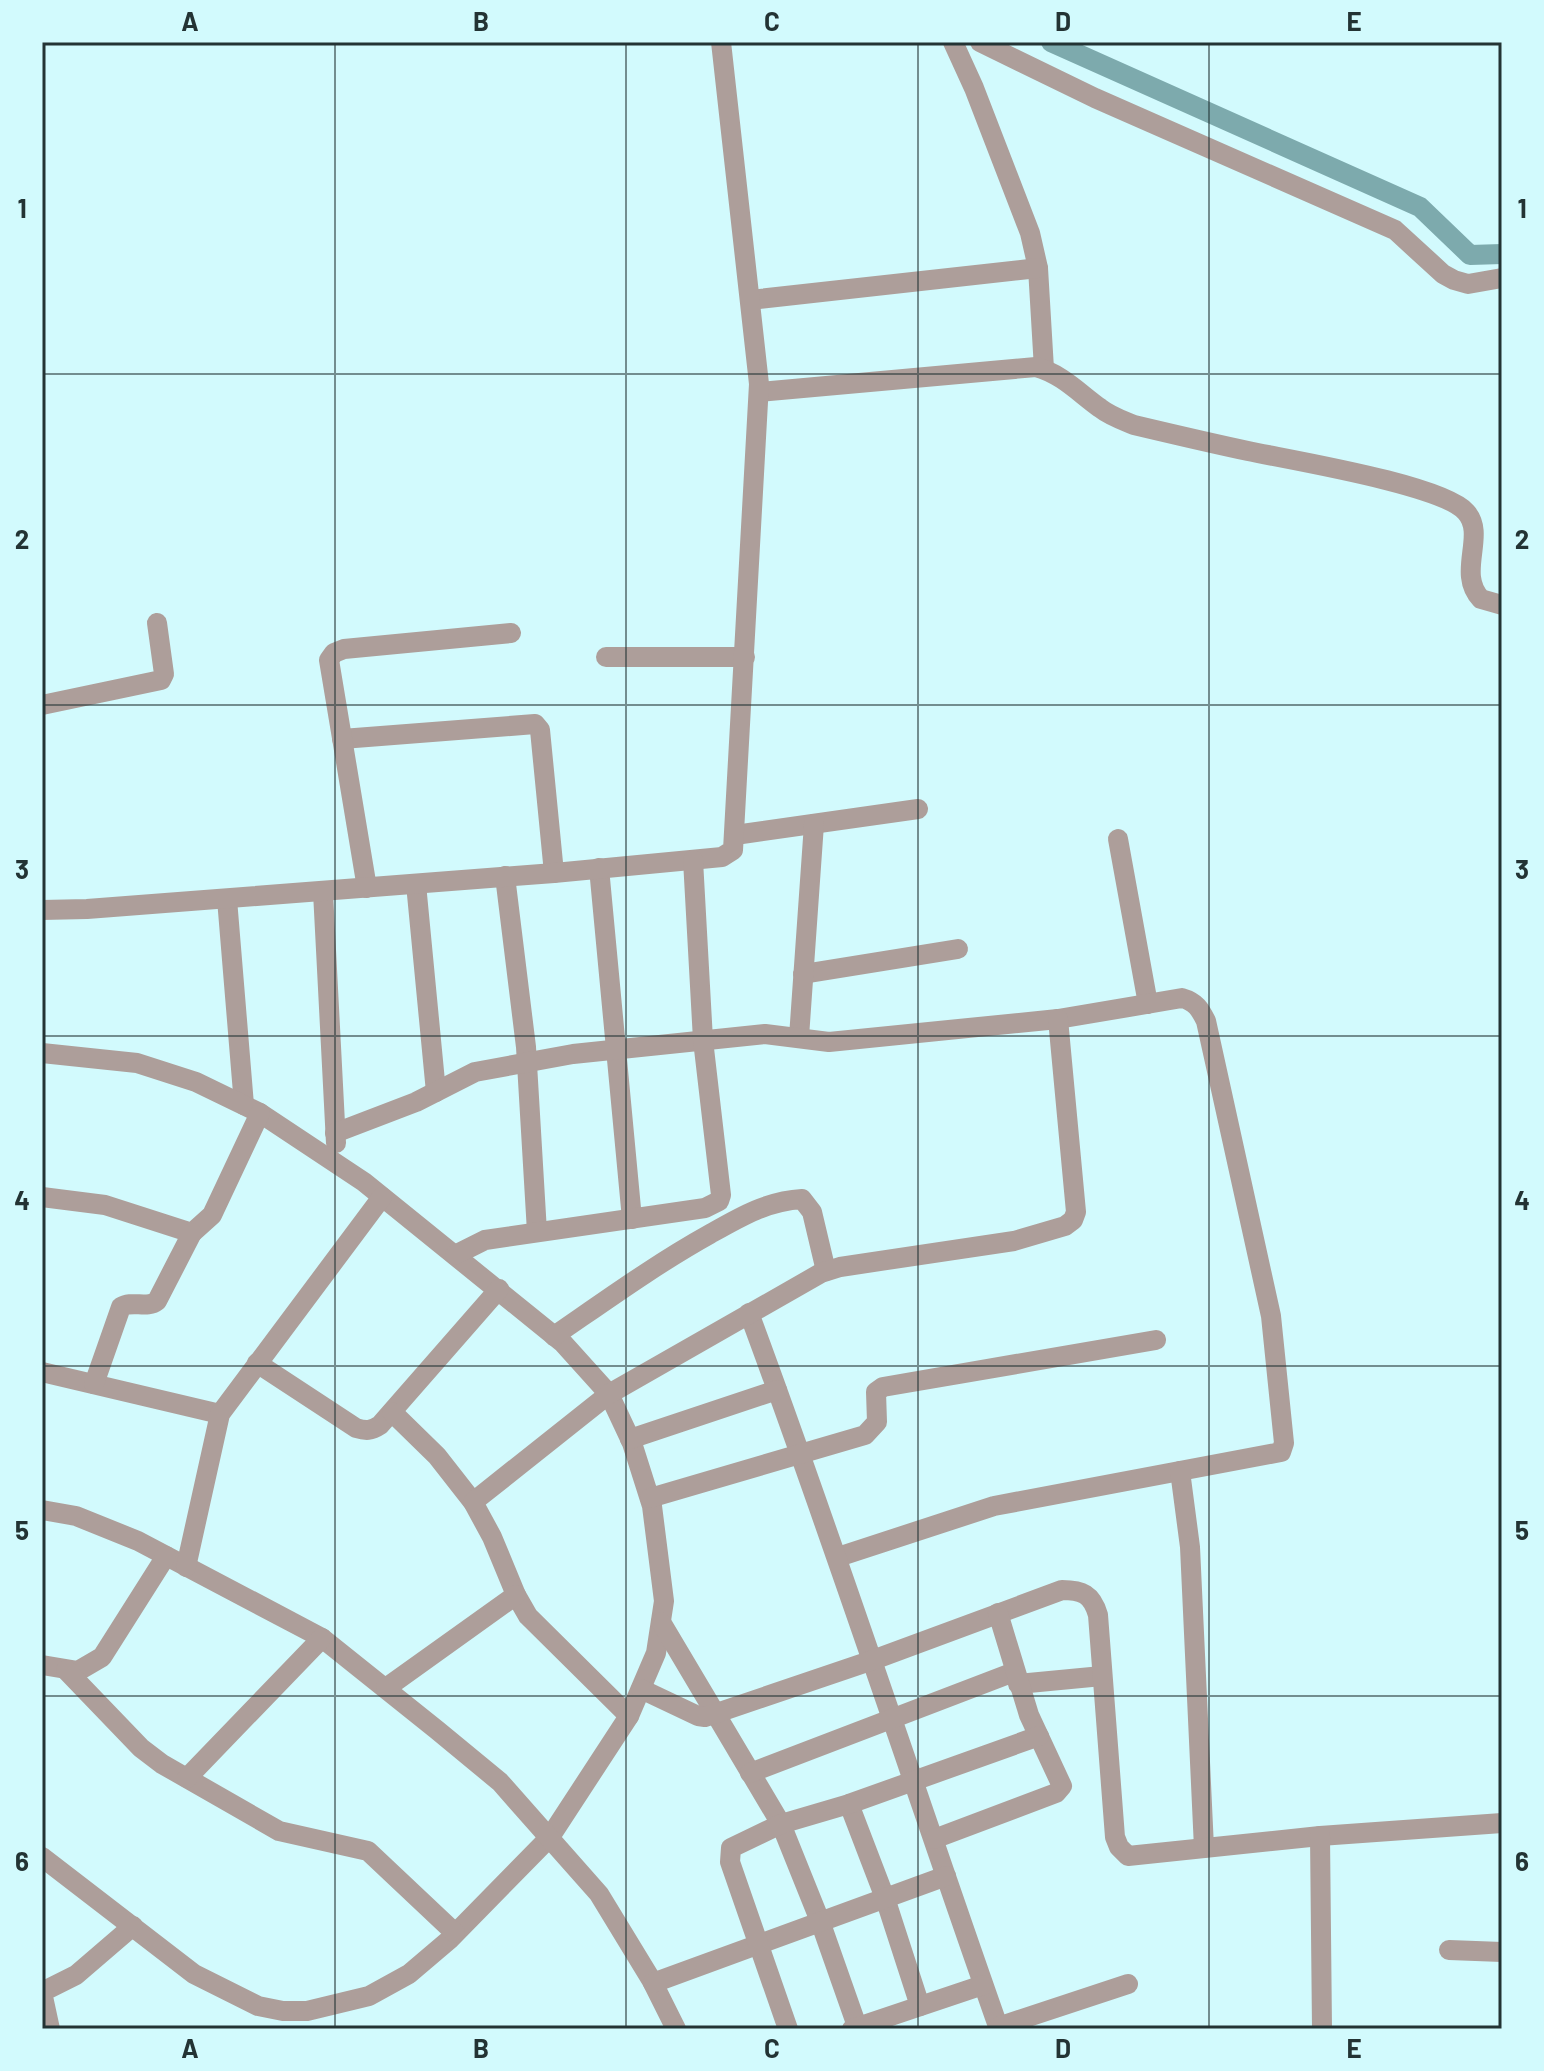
<svg xmlns="http://www.w3.org/2000/svg" width="1544" height="2071" viewBox="0 0 1544 2071" font-family="Barlow,sans-serif">
  <style>
    .lines { fill: none; stroke-linecap: round; stroke-linejoin: round }
    .canal { stroke: #7daaad; stroke-width: 20 }
    .minor { stroke: #ad9e9a; stroke-width: 20 }
    .grid { fill: none; stroke: #233334; stroke-width: 2; stroke-opacity: 0.55 }
    .neatline { fill: none; stroke: #233334; stroke-width: 3 }
    .grid-label { font-size: 26px; text-anchor: middle; font-weight: bold; fill: #233334 }
  </style>
  <rect width="100%" height="100%" fill="#d2fafd"/>
  <g class="lines">
    <!-- canal -->
    <polyline class="canal" points="1051,42 1420,207 1470,255 1502,254"/>
    <!-- minor -->
    <g class="minor">
      <polyline points="953,42 974,88 1030,233 1038,268 1044,369"/>
      <polyline points="980,42 1095,98 1395,230 1443,274 1454,280 1468,284 1502,278"/>
      <polyline points="750,300 1038,268"/>
      <path d="M759 392 1036 367C1062 374 1079 393 1100 408 1110 416 1122 420 1134 425 1172 434 1210 443 1248 451 1290 460 1443 485 1466 512 1487 535 1456 573 1481 599L1502 605"/>
      <polyline points="606,657 745,657"/>
      <polyline points="42,705 161,680 164,674 157,623"/>
      <polyline points="342,739 535,724 540,730 554,873"/>
      <polyline points="735,835 918,809"/>
      <polyline points="1118,839 1148,1004"/>
      <polyline points="599,868 632,1219"/>
      <polyline points="505,876 526,1047 537,1232"/>
      <polyline points="416,884 436,1092"/>
      <polyline points="367,888 329,660 334,653 344,649 511,633"/>
      <polyline points="323,892 336,1143"/>
      <polyline points="227,899 244,1105"/>
      <polyline points="42,910 87,909 554,873 722,857 733,850 759,384 721,42"/>
      <polyline points="803,974 958,949"/>
      <polyline points="799,1037 814,824"/>
      <polyline points="42,1053 137,1063 196,1082 260,1113 364,1182 563,1343 609,1394 632,1443 652,1506 664,1601 656,1653 629,1716 550,1837 449,1940 409,1974 369,1996 307,2011 283,2011 258,2006 194,1974 42,1857"/>
      <path d="M335 1133 416 1102 475 1072 573 1054 765 1034 829 1042 1058 1019 1182 998C1196 1002 1200 1009 1206 1021L1271 1316 1284 1443 1281 1452 994 1506 838 1557"/>
      <polyline points="42,1197 105,1205 192,1233 212,1215 260,1113"/>
      <polyline points="455,1255 485,1240 705,1208 719,1201 721,1195 703,1040 693,860"/>
      <path d="M749 1313C837 1550 915 1791 999 2029"/>
      <path d="M554 1336C605 1301 656 1264 710 1234 740 1217 767 1201 802 1199L812 1212 826 1271"/>
      <path d="M257 1363 356 1428C366 1431 371 1431 380 1425L499 1289"/>
      <polyline points="42,1372 220,1414"/>
      <path d="M94 1384 121 1307C132 1300 147 1309 157 1301L192 1233"/>
      <polyline points="392,1412 437,1456 473,1502 492,1537 516,1595 528,1616 629,1716"/>
      <polyline points="630,1439 777,1390"/>
      <polyline points="1180,1471 1190,1547 1204,1848"/>
      <polyline points="650,1498 865,1435 877,1422 876,1392 883,1387 1156,1340"/>
      <polyline points="473,1502 609,1394 821,1273 840,1267 1014,1241 1065,1226 1073,1220 1076,1212 1058,1019"/>
      <polyline points="42,1510 76,1516 138,1541 322,1638 437,1730 500,1782 599,1894 652,1981 676,2029"/>
      <polyline points="186,1567 220,1414 382,1197"/>
      <polyline points="661,1622 781,1824 820,1921 858,2029"/>
      <polyline points="42,1665 78,1671 102,1657 166,1556"/>
      <polyline points="66,1670 141,1748 162,1764 279,1831 368,1851 455,1933"/>
      <polyline points="1018,1684 1102,1676"/>
      <polyline points="386,1688 516,1595"/>
      <path d="M641 1689 698 1716 705 1717 873 1660 1062 1590C1082 1590 1092 1594 1098 1615L1115 1837 1119 1847 1128 1856 1320 1836 1502 1823"/>
      <polyline points="750,1773 1014,1672"/>
      <polyline points="187,1778 322,1638"/>
      <polyline points="849,1804 885,1898 920,2006"/>
      <polyline points="1320,1836 1322,2029"/>
      <polyline points="934,1839 1056,1793 1062,1786 1029,1715 998,1613"/>
      <polyline points="1449,1950 1502,1952"/>
      <polyline points="653,1983 946,1876"/>
      <polyline points="998,2027 1128,1984"/>
      <polyline points="50,2029 42,1992 76,1975 133,1926"/>
      <polyline points="788,2029 730,1862 731,1848 781,1824 849,1804 1039,1736"/>
      <polyline points="852,2029 983,1985"/>
    </g>
  </g>
  <!-- grid -->
  <path class="grid" d="M335 42V2029M626 42V2029M918 42V2029M1209 42V2029M42 374H1502M42 705H1502M42 1036H1502M42 1366H1502M42 1696H1502"/>
  <!-- border -->
  <rect width="1544" height="2071" fill="none" stroke="#d2fafd" stroke-width="88"/>
  <rect x="44" y="44" width="1456" height="1983" class="neatline"/>
  <g class="grid-label">
    <text x="190" y="31">A</text>
    <text x="481" y="31">B</text>
    <text x="772" y="31">C</text>
    <text x="1063" y="31">D</text>
    <text x="1354" y="31">E</text>
    <text x="22" y="218">1</text>
    <text x="1522" y="218">1</text>
    <text x="22" y="549">2</text>
    <text x="1522" y="549">2</text>
    <text x="22" y="879">3</text>
    <text x="1522" y="879">3</text>
    <text x="22" y="1210">4</text>
    <text x="1522" y="1210">4</text>
    <text x="22" y="1540">5</text>
    <text x="1522" y="1540">5</text>
    <text x="22" y="1871">6</text>
    <text x="1522" y="1871">6</text>
    <text x="190" y="2058">A</text>
    <text x="481" y="2058">B</text>
    <text x="772" y="2058">C</text>
    <text x="1063" y="2058">D</text>
    <text x="1354" y="2058">E</text>
  </g>
</svg>
